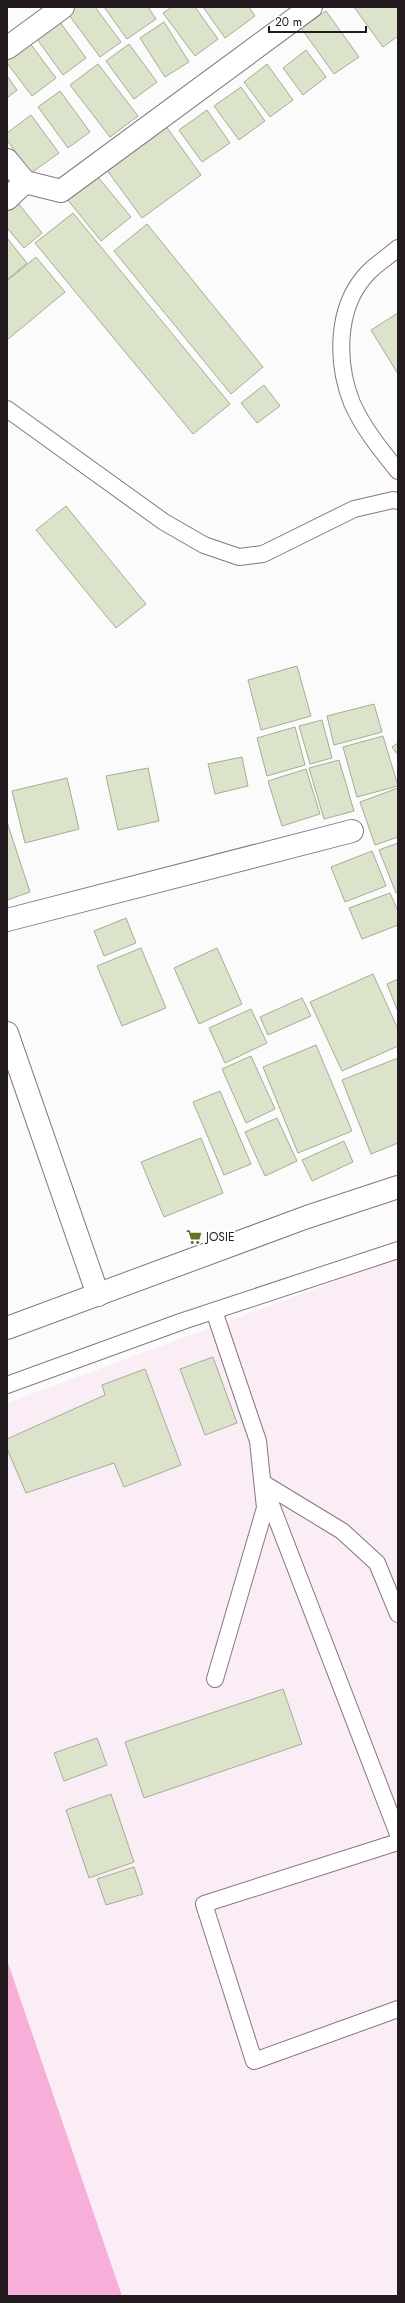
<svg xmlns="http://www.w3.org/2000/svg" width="405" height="2303" viewBox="0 0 405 2303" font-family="Jost,sans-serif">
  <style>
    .built { fill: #fbedf5 }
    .green { fill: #f7afda }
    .building { fill: #dbe3ca; stroke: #a5ad95 }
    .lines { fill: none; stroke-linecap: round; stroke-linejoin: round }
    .lane-casing { stroke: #8b7481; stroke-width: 18 }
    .street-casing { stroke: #8b7481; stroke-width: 24 }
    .lane { stroke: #fff; stroke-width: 16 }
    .street { stroke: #fff; stroke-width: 22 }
    .labels { text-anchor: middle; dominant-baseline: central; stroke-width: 3.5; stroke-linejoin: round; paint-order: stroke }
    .poi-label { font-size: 12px; fill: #231a1f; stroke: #fff; text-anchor: start }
  </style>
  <rect width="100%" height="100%" fill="#fbfbfb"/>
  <!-- built -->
  <polygon class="built" points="398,1258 398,2296 7,2296 7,1403"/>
  <!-- green -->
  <polygon class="green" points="7,1960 122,2296 7,2296"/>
  <!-- building -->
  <g class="building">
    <polygon points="71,7 95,7 121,42 100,57 66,11"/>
    <polygon points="104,7 148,7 156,19 127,39"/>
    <polygon points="172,7 195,7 218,39 195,56 163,13"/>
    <polygon points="203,7 249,7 255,16 225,38"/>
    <polygon points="354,7 398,7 398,36 383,47"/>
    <polygon points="326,11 359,57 334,74 301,28"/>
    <polygon points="57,18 86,58 63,75 34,35"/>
    <polygon points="164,22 189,62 165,77 140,38"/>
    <polygon points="26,38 56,78 32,96 7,63 7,52"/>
    <polygon points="129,44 157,82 134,99 106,61"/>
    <polygon points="306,50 326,77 303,95 283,68"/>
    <polygon points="98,64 138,116 110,137 70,85"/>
    <polygon points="267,64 293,100 270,117 244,82"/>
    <polygon points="7,76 17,90 7,98"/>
    <polygon points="241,87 265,121 239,140 214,106"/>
    <polygon points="60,91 90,132 68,148 38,107"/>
    <polygon points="207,110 230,143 202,162 179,130"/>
    <polygon points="31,115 59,153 31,173 7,140 7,133"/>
    <polygon points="163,122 201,175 142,218 104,166"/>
    <polygon points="92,170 131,217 101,241 63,194"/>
    <polygon points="14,198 42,233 24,248 7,228 7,205"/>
    <polygon points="73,213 230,404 193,434 35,243"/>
    <polygon points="147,224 263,367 231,394 114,251"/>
    <polygon points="7,238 27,263 7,280"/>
    <polygon points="36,257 65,292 7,340 7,281"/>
    <polygon points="398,313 398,374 371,330"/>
    <polygon points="264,385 280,406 257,423 241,403"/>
    <polygon points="66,506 146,604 116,628 36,530"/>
    <polygon points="297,666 311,716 261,730 248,680"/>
    <polygon points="374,704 382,732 334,745 327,716"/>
    <polygon points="322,720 332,758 310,764 299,726"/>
    <polygon points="295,727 305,765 267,776 257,738"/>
    <polygon points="383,736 398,786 357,797 343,747"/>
    <polygon points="398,743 398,755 392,747"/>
    <polygon points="242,757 248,786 215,794 208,764"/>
    <polygon points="339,760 354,811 324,819 309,768"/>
    <polygon points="148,768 159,821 118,830 106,776"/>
    <polygon points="306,769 320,814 282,826 268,781"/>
    <polygon points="67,778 79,829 25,843 12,791"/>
    <polygon points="398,788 398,837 375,845 360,802"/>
    <polygon points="7,822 30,892 7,900"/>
    <polygon points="398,843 398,892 396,893 379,850"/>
    <polygon points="372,851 386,886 345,902 331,867"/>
    <polygon points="390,893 398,911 398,925 362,939 349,908"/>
    <polygon points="126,918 136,943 104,956 94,931"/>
    <polygon points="141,948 166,1008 122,1026 97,966"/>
    <polygon points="217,948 242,1004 199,1024 174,968"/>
    <polygon points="373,974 398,1029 398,1046 342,1071 310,1002"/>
    <polygon points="398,979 398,1012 387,984"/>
    <polygon points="302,998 311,1016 268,1035 260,1017"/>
    <polygon points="251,1009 267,1043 225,1063 209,1028"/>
    <polygon points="316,1045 352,1131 298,1153 263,1067"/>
    <polygon points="251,1056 275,1109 246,1123 222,1069"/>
    <polygon points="398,1058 398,1143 371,1154 342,1080"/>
    <polygon points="220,1091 251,1164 224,1175 193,1102"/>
    <polygon points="277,1118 297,1161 265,1176 245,1132"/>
    <polygon points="201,1138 223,1193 164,1217 141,1162"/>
    <polygon points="344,1141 353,1162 312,1181 302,1160"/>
    <polygon points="213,1357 237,1423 205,1435 180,1369"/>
    <polygon points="145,1369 181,1465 124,1487 114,1463 26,1493 7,1449 7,1439 105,1395 102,1385"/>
    <polygon points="283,1689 302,1744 144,1798 125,1742"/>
    <polygon points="97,1738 107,1765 64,1781 54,1753"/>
    <polygon points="111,1794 134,1862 89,1878 66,1810"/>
    <polygon points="134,1867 143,1894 106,1905 97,1879"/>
  </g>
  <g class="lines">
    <defs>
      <g id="lane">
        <path d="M398 248C388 257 374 265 365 276 336 309 336 363 352 403 363 428 381 450 398 471"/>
        <polyline points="7,409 164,522 204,545 239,557 263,554 354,509 393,500 398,501"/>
        <polyline points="214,1311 258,1441 265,1508 215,1679"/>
        <polyline points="7,1385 183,1321 398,1250"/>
        <polyline points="263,1483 342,1531 377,1563 398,1614"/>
        <polyline points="267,1494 398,1834"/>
        <polyline points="398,1842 204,1904 254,2061 398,2009"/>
      </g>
      <g id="street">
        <polyline points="7,48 63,7"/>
        <polyline points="7,160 25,182 61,191 311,7"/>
        <polyline points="7,199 25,182"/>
        <polyline points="7,920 352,831"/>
        <polyline points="7,1033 98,1295"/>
        <polyline points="7,1328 307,1217 398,1187"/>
      </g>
    </defs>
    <!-- lane casing -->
    <use href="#lane" class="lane-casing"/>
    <!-- street casing -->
    <use href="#street" class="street-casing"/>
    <!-- lane -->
    <use href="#lane" class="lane"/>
    <!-- street -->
    <use href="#street" class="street"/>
  </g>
  <!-- icons -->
  <defs>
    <symbol id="supermarket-bare" viewBox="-9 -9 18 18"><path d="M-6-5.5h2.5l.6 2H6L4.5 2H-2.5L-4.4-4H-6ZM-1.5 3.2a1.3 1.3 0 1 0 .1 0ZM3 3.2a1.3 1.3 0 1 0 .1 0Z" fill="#617424" stroke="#fff" stroke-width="2.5" paint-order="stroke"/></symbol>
  </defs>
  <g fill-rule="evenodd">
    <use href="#supermarket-bare" x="183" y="1226" width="22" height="22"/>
  </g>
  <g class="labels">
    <!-- poi labels -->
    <g class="poi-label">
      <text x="206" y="1237">JOSIE</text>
    </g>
  </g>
  <!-- border -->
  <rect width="405" height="2303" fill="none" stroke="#231a1f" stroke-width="16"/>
  <!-- scale -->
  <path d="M269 26v6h97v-6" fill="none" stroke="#231a1f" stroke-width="2"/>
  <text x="275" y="26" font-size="12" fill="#231a1f" stroke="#ffffff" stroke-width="3" paint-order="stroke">20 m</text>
</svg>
